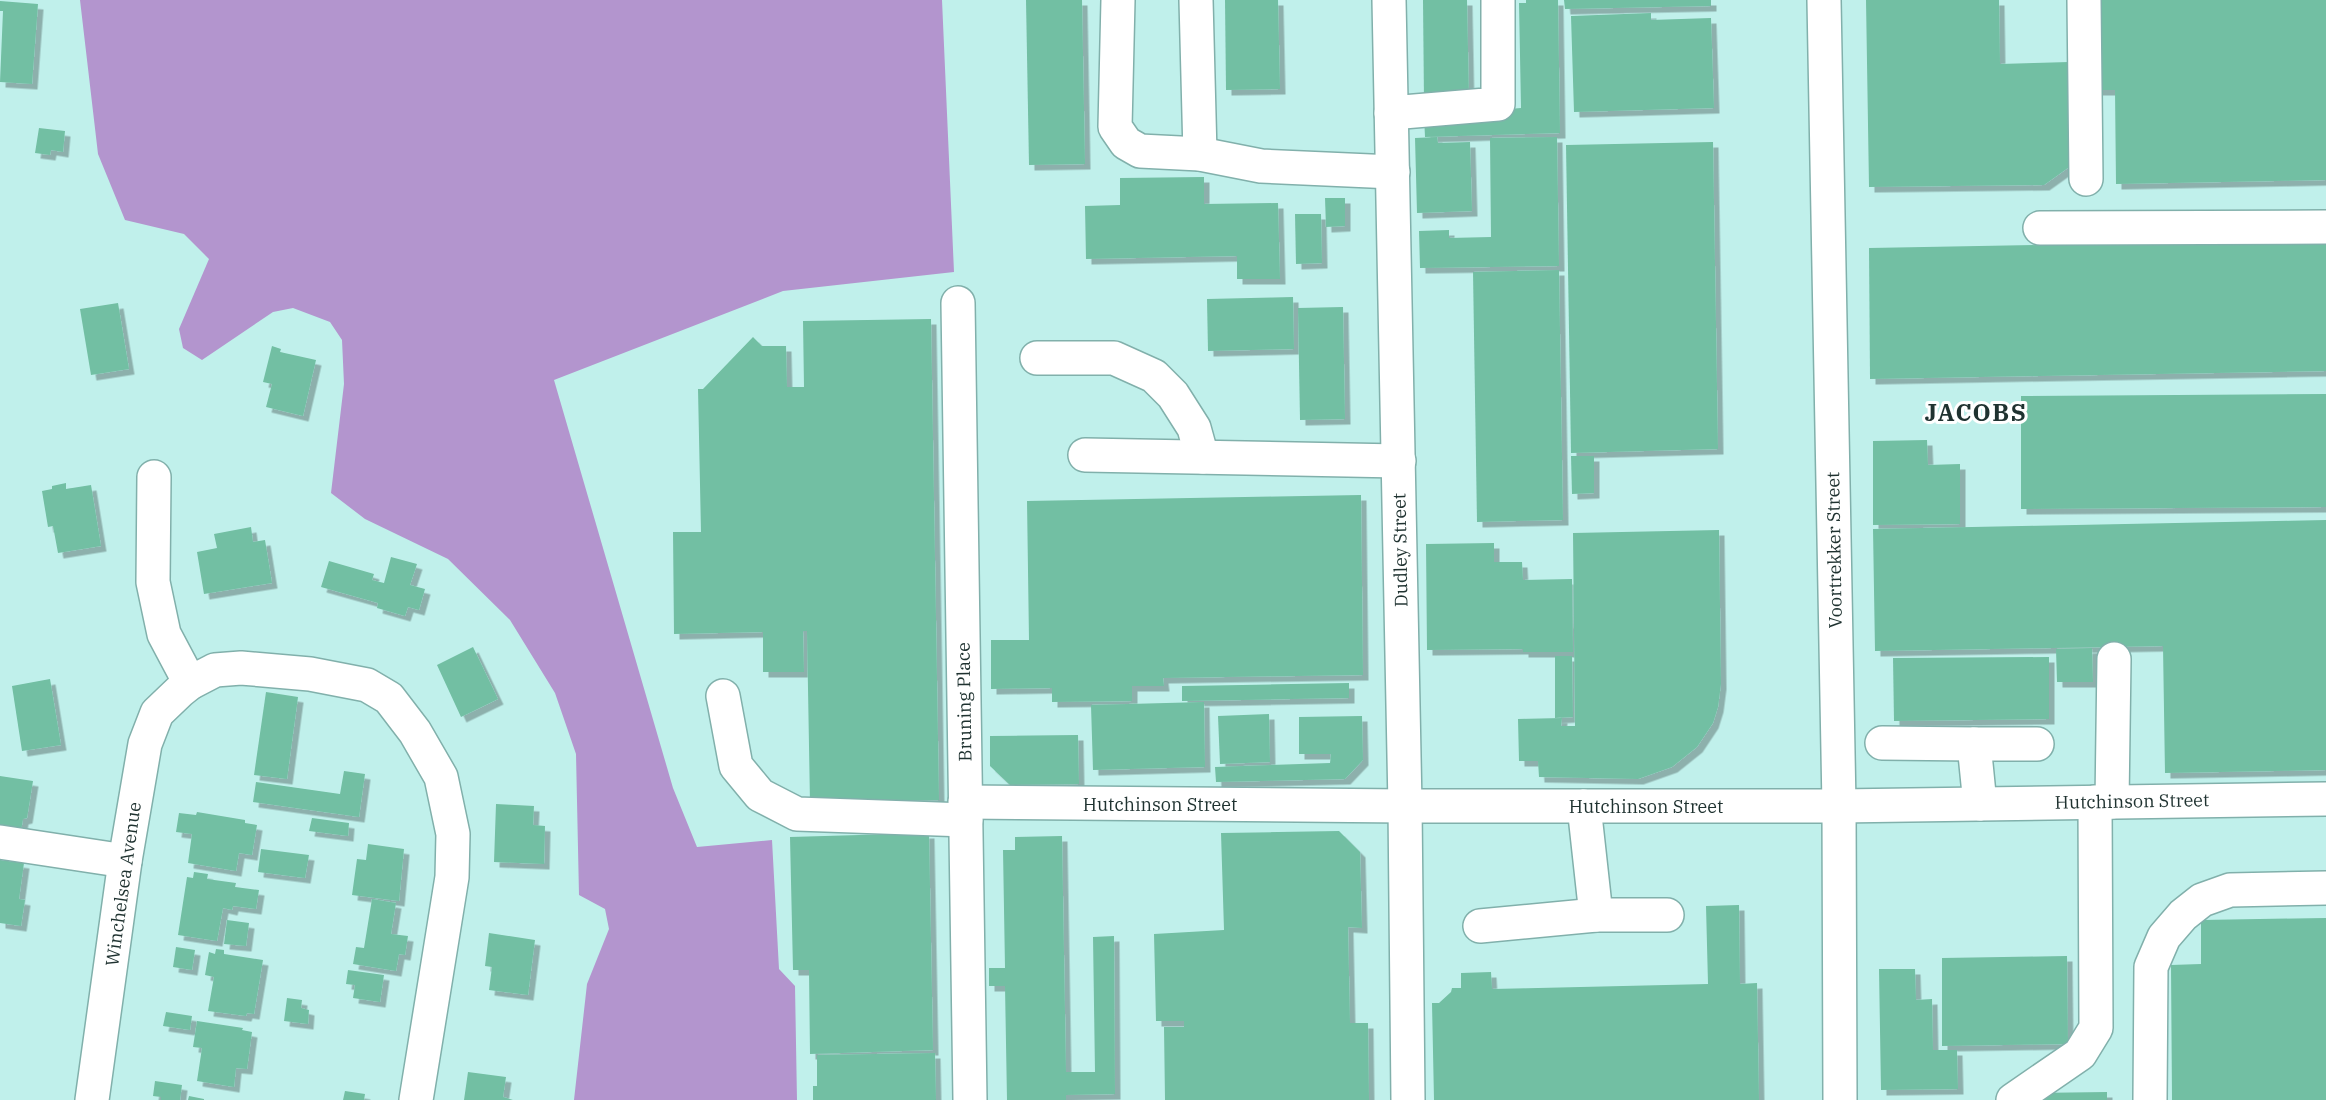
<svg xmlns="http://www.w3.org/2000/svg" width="2326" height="1100" viewBox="0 0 2326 1100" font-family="'IBM Plex Serif',serif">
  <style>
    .forest { fill: #b395ce }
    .building { fill: #72bfa3; filter: url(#shadow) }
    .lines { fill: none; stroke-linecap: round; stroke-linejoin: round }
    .minor-casing { stroke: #81b0ab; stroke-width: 36 }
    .minor { stroke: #fff; stroke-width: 33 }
    .labels { text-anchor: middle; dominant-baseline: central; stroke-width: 6; stroke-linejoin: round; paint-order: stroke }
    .street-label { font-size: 18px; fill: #1f3230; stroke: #fff }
    .district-label { font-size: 24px; font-weight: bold; letter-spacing: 1.5px; fill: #1f3230; stroke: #fff }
  </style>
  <defs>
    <filter id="shadow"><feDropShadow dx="5.5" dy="5.5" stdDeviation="0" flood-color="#0004"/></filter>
  </defs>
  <rect width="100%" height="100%" fill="#c0f0eb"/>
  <!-- forest -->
  <polygon class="forest" points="80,0 942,0 954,272 783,291 554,380 673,788 697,847 772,840 779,969 795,986 797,1100 574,1100 587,984 609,929 605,909 579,895 576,754 555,693 510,620 448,559 365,519 331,493 344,384 342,340 330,322 293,308 273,312 202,360 183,348 179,329 209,259 184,234 125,220 98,154"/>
  <!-- building -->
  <g class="building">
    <polygon points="1026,0 1082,0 1085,164 1029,165"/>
    <polygon points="1225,0 1278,0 1280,89 1226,90"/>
    <polygon points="1423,0 1467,0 1469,101 1424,102"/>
    <polygon points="1526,0 1558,0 1560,133 1425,137 1424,116 1521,108 1519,3 1526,3"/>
    <polygon points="1564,0 1711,0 1711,6 1565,9"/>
    <polygon points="1866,0 1999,0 2000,64 2069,62 2072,165 2044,185 1869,187"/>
    <polygon points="2095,0 2326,0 2326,180 2116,184 2115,90 2096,90"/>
    <polygon points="0,1 38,4 32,84 0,82 3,11 0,11"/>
    <polygon points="1651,13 1651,20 1711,18 1714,108 1574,112 1571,16"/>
    <polygon points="39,128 65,131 63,152 51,150 50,155 35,153"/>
    <polygon points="1437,137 1438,143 1470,142 1472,211 1417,213 1415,138"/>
    <polygon points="1557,137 1559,266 1420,268 1419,231 1449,230 1449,238 1491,237 1490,138"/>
    <polygon points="1713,142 1718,449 1571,453 1566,145"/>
    <polygon points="1204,177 1204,204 1278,203 1280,279 1237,279 1237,256 1086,259 1085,206 1120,205 1120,178"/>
    <polygon points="1325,198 1345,198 1345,226 1326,227"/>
    <polygon points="1295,214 1321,214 1322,263 1296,264"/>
    <polygon points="2326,240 2326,371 1870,379 1869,248"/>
    <polygon points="1559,270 1563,520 1477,522 1473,272"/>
    <polygon points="1293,297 1294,349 1208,351 1207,299"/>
    <polygon points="118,303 129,369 91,375 80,309"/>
    <polygon points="1343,307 1345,419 1300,420 1298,308"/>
    <polygon points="931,319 939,800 810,803 807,631 803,631 804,672 763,672 763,632 674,634 673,532 701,532 698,389 703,389 753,337 762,346 786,346 787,387 804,387 803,321"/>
    <polygon points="272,346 281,349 280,352 316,360 303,416 266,407 272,384 263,382"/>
    <polygon points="2326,394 2326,507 2021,509 2021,396"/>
    <polygon points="1927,440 1928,465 1960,464 1960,524 1873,525 1873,441"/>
    <polygon points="1571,456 1594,456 1594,493 1572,494"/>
    <polygon points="66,483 66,489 91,485 101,546 58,553 53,526 48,527 42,491 52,489 52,486"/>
    <polygon points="1361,495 1363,675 1163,678 1164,686 1132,686 1132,701 1052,702 1052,688 991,689 991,640 1029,640 1027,501"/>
    <polygon points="2326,520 2326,770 2165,773 2163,646 1875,651 1873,529"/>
    <polygon points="251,527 253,542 265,540 272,583 204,594 197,552 217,548 214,534"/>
    <polygon points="1719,530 1721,684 1718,707 1713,723 1697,747 1672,767 1638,779 1539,777 1538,761 1519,761 1518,719 1562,718 1561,726 1575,726 1573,533"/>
    <polygon points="1494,543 1494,562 1522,562 1523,580 1572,579 1573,652 1523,652 1523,649 1427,650 1426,544"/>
    <polygon points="391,557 417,564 410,585 425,589 419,610 408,607 405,616 377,608 378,603 321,587 329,561 374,574 372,580 384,583"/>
    <polygon points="473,647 498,699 461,717 437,665"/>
    <polygon points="2092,648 2093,682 2057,682 2056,649"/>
    <polygon points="1555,656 1572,656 1573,717 1555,718"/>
    <polygon points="2049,657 2049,719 1894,721 1893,658"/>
    <polygon points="50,679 61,745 22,751 12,686"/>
    <polygon points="1349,683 1349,698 1182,701 1182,686"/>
    <polygon points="266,692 298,697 287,779 254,775"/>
    <polygon points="1204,702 1205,767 1093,770 1091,705"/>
    <polygon points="1269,714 1270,762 1220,764 1218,716"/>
    <polygon points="1362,716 1363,760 1345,779 1216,782 1215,767 1330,763 1331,754 1299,754 1299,717"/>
    <polygon points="1078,735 1079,784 1010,785 990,766 990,736"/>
    <polygon points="344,771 365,774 359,817 253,802 256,782 340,794"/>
    <polygon points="0,776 33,781 27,818 23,819 20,837 0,834"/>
    <polygon points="496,804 534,806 533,825 545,826 544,864 494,862"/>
    <polygon points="197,812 245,820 245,823 257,825 252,855 239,853 236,871 188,863 192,834 176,832 179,813 196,815"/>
    <polygon points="312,818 349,823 348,836 309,831"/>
    <polygon points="1339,831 1360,852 1362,928 1348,927 1350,1023 1368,1023 1369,1100 1165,1100 1164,1027 1184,1027 1184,1021 1156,1021 1154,934 1224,930 1221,833"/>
    <polygon points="929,833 933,1050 810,1054 809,970 793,970 790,837"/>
    <polygon points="1062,836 1066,1072 1095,1072 1093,937 1114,936 1115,1094 1066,1095 1066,1100 1007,1100 1005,986 989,986 989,968 1005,968 1003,850 1015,850 1015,837"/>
    <polygon points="368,844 404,849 399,901 352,895 357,859 366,860"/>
    <polygon points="261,849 309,855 305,878 258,872"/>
    <polygon points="0,860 24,863 19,899 25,900 21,926 0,923"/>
    <polygon points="194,872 208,874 207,879 236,883 235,887 259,890 256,909 233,906 232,910 223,908 217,941 178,935 187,877 193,878"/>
    <polygon points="372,899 396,903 391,934 408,936 405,955 399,954 396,971 353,964 356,947 364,948"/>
    <polygon points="1739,905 1740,984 1757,983 1759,1100 1434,1100 1432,1003 1439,1003 1451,992 1452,988 1461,988 1461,973 1491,972 1492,989 1708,984 1706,906"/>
    <polygon points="2326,918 2326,1100 2172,1100 2171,965 2201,964 2201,920"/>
    <polygon points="227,920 249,923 246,946 224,944"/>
    <polygon points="489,933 535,940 528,995 489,990 492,967 485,966"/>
    <polygon points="176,947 195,950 192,970 173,967"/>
    <polygon points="216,949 224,950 224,954 263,960 254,1014 247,1013 246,1016 208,1011 214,977 205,975 209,952 215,954"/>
    <polygon points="2067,956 2068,1044 1942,1046 1942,958"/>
    <polygon points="1879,969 1915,969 1916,1000 1932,999 1933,1050 1957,1050 1958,1089 1881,1090"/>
    <polygon points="348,970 384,975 380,1002 353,998 355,985 346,984"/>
    <polygon points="287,998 302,1000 301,1008 309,1010 308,1024 284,1021"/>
    <polygon points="166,1012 192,1016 190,1030 163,1026"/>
    <polygon points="197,1021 243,1028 242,1030 252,1032 247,1069 236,1068 234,1087 197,1081 202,1048 193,1047"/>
    <polygon points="935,1053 936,1100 813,1100 813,1086 817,1086 817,1055"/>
    <polygon points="468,1072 506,1077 503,1097 513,1100 464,1100"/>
    <polygon points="155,1081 182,1085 180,1100 161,1100 161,1097 153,1096"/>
    <polygon points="345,1091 365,1094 364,1100 343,1100"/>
    <polygon points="2107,1092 2107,1100 2034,1100 2033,1093"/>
    <polygon points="189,1096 204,1099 204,1100 188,1100"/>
  </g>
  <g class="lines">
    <defs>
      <g id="minor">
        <polyline points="1118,0 1115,127 1126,143 1140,151 1200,154 1261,166 1393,172"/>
        <polyline points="1196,0 1200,154"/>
        <polyline points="1389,0 1405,806 1408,1100"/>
        <polyline points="1824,0 1839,806 1840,1100"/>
        <polyline points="2084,0 2086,179"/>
        <polyline points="1391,113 1498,104 1498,0"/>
        <polyline points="2040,228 2326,227"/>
        <polyline points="958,303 970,1100"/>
        <polyline points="1037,358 1114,358 1154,376 1173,395 1194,428 1202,457"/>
        <polyline points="1085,455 1399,461"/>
        <polyline points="154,477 153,582 164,634 190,683"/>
        <polyline points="723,696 736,766 760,795 797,814 966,820"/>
        <polyline points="1882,743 1974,744"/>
        <polyline points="965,802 1405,806 1839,806 2326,799"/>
        <polyline points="2112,802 2114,659"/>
        <polyline points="1980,804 1974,744 2037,744"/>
        <polyline points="1584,806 1596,915 1667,915"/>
        <polyline points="0,842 125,861"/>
        <polyline points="1480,926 1596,915"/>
        <polyline points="92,1100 125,861 145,744 157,713 180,691 190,683 215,670 241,668 310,674 367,685 389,698 415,732 441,777 453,834 452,877 416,1100"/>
        <polyline points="2013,1100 2080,1054 2096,1028 2095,802"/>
        <polyline points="2150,1100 2151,967 2164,937 2183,915 2202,900 2230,890 2326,888"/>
      </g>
    </defs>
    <!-- minor casing -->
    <use href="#minor" class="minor-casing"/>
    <!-- minor -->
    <use href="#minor" class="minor"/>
  </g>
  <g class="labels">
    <!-- street labels -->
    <g class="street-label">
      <text transform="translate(1400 550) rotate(-91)">Dudley Street</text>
      <text transform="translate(1834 550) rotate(-91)">Voortrekker Street</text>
      <text transform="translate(964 702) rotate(-91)">Bruning Place</text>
      <text transform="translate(2132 801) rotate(-1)">Hutchinson Street</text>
      <text x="1160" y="804">Hutchinson Street</text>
      <text x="1646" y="806">Hutchinson Street</text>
      <text transform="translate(123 884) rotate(-82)">Winchelsea Avenue</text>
    </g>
    <!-- district labels -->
    <g class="district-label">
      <text x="1976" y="412">JACOBS</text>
    </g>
  </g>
</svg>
